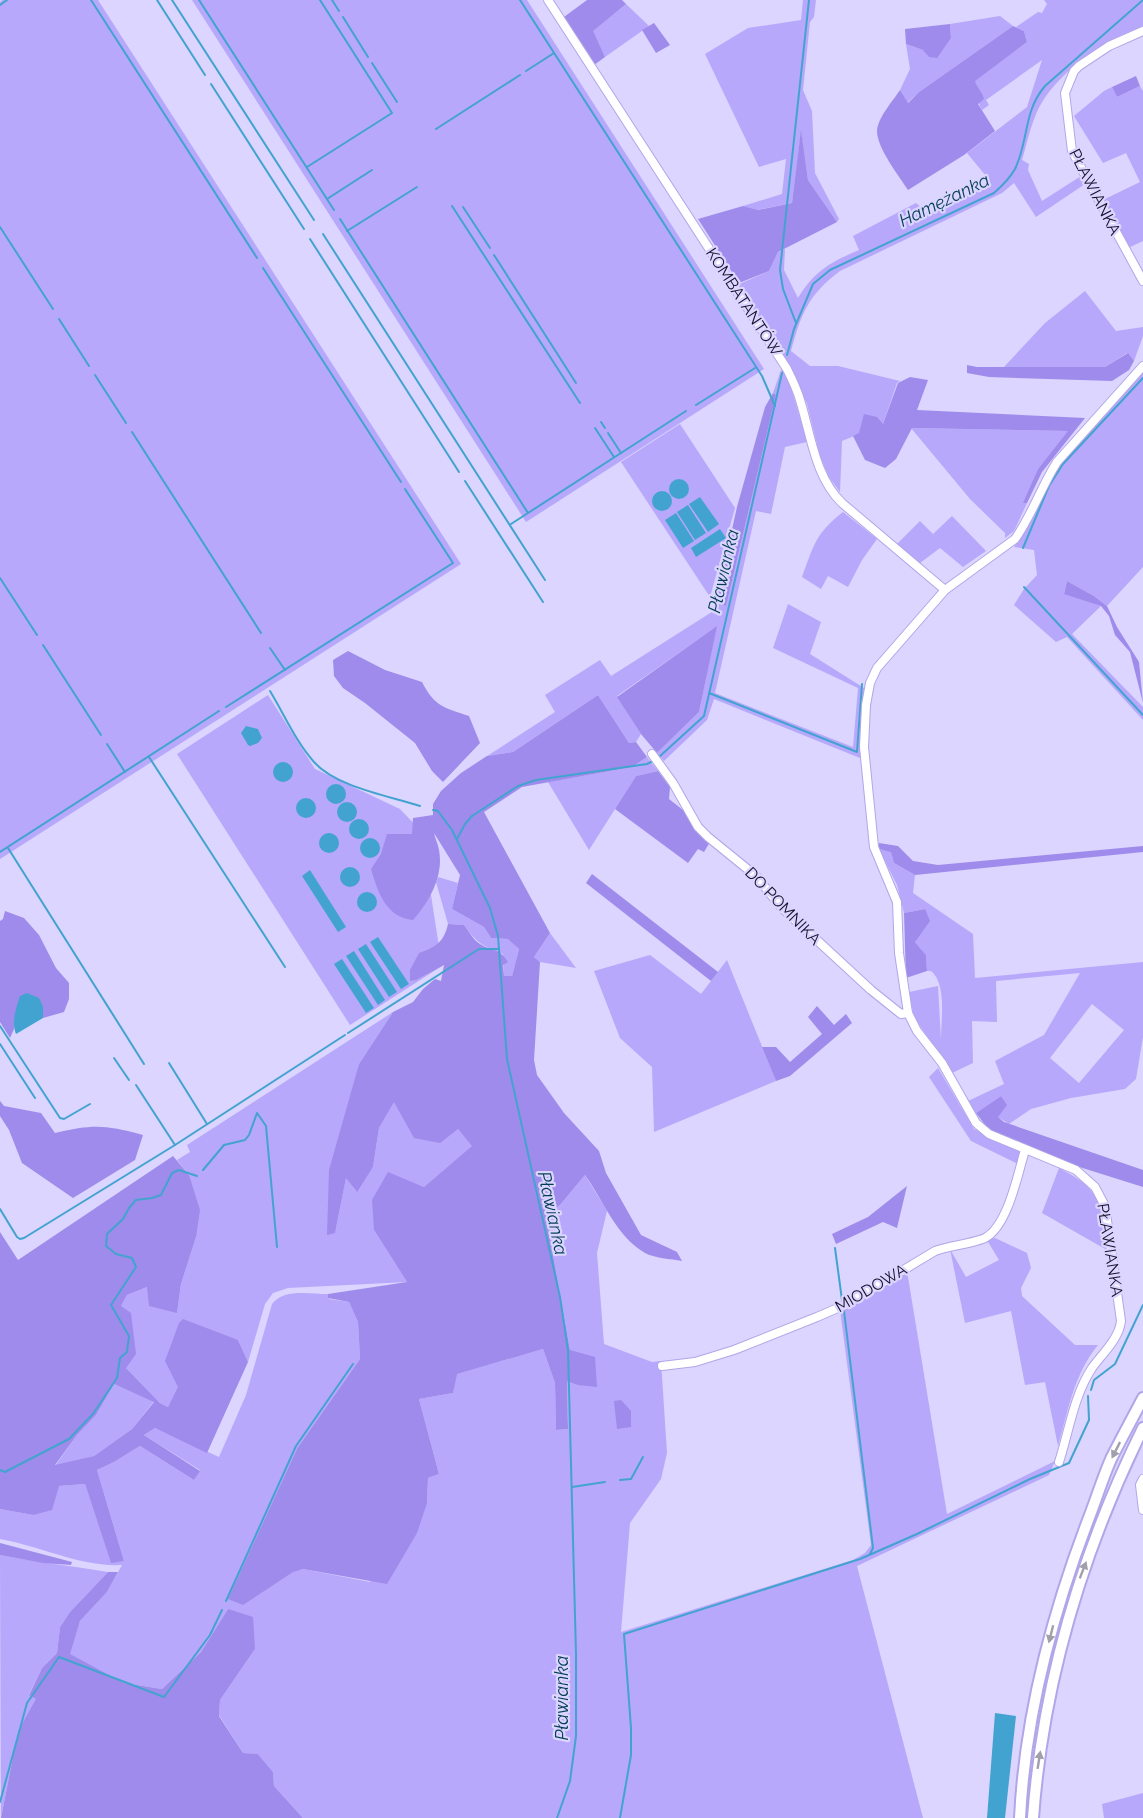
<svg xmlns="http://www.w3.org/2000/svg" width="1143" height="1818" viewBox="0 0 1143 1818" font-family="Raleway,sans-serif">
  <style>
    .green { fill: #b7a8fb; fill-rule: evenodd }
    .forest { fill: #9f8beb; fill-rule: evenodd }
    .water { fill: #43a3d0 }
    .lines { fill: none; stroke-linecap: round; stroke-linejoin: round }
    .stream { stroke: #43a3d0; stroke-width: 2 }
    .street-casing { stroke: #b2a6e9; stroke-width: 10 }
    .secondary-casing { stroke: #b2a6e9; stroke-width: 14 }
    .street { stroke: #fff; stroke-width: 8 }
    .secondary { stroke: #fff; stroke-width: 10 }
    .oneway { fill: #a19fa9 }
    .labels { text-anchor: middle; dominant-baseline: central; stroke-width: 4.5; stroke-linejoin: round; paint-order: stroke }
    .street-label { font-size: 16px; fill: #140e27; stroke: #dbd5ff }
    .water-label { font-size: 18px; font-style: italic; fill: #033e55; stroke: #dbd5ff }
  </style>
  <rect width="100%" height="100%" fill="#dbd5ff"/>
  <!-- green -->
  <g class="green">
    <polygon points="2,0 98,0 461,564 0,859 0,2"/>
    <polygon points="192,0 527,0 764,369 526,522"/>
    <polygon points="803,0 816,0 814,17 810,22 803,90 812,111 815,173 839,219 837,222 808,180 801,133 792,203 757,210 743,206 782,194 786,159 759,167 705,54 748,28 801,20"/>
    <path d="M1044 0H1143V27C1106 39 1066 67 1044 99 1032 117 1028 140 1022 160L1029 164 1028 170 1042 201 1081 176 1085 184 1036 217 1014 183 1002 193 840 271C808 295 801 314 791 351L810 366H838L900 381 897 383 883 424 842 441 840 492 829 477 820 456 807 404 793 372 737 285 769 271 778 252 785 249 784 270 798 298C814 271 831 262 859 250L853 236 916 203 929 214 988 186 986 176 967 153 1027 107 1042 60 986 100 989 105 982 110C976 101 979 90 974 80L1027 42 1024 31 1016 27 1038 12 1042 13 1047 4Z"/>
    <polygon points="626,4 649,26 605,57 592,31"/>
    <polygon points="1000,16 1013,26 919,92 907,103 900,90 910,69 906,44 923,50 951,38 950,24"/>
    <polygon points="1140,86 1143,91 1143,241 1128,248 1101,201 1140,182 1126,153 1103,163 1074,116 1104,91 1112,87 1117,97"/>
    <polygon points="1085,291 1116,331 1143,327 1143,336 1134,361 1127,353 1105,367 1004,367 1045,323"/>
    <polygon points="781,370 787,374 807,442 785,447 771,514 756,511 715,693 853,747 858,688 773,648 788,604 821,622 810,654 864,688 860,758 714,699 707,720 664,761 657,753 699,712 716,627 617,696 641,734 636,742 629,743 598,695 513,752 487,756 461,773 555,712 545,695 600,660 611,676 715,610 720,603 726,605 776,395 773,393"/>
    <path d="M1143 371V567L1107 606 1094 596 1067 581 1064 593 1101 606 1072 634 1143 707V720L1067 637 1056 642 1014 605 1024 589 1037 575 1034 550 1014 547C1032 520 1042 488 1061 462 1086 430 1116 401 1143 371Z"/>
    <polygon points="680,424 735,508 710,597 621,462"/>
    <polygon points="911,428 1069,431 1038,469 1024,503 1027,503 1014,531 1005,538 1005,533 970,499"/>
    <path d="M843 512 877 539 862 560 848 587 828 576 821 589 802 577C814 545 815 534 843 512Z"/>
    <polygon points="952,516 986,551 963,567 940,548 920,563 897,544 920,521 933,534"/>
    <polygon points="268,695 315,769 400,809 421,831 442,966 350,1025 177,754"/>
    <polygon points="647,757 658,771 636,776 589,850 548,782 632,767"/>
    <path d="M879 849 891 851 894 863 915 875 913 893 973 934 975 978 1143 962V1037L1136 1079 1125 1089 1071 1098 1031 1109 1009 1124 998 1117 1001 1096 976 1113 968 1101 1004 1084 995 1061 1044 1035 1080 973 996 981 997 1022 972 1021 973 1063 952 1073 914 1017 909 992 938 986 941 1040C941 1020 947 984 931 971H927L926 955 915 942 925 909 904 913 897 885ZM1092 1004 1124 1030 1079 1083 1050 1058Z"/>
    <path d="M438 877 458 883 452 909 484 927 491 938 509 939 519 949 512 976H504L503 954C482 946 477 943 464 925L448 924 436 882Z"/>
    <polygon points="550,933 576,968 540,962 534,957"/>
    <polygon points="650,955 701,994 727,960 776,1081 654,1132 652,1067 620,1038 594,971"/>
    <polygon points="393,1012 359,1064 335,1233 346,1177 356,1191 373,1167 379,1128 394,1101 458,1129 473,1146 424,1187 388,1173 374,1230 407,1282 288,1288 273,1293 265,1304 248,1362 238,1340 179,1387 168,1407 160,1403 126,1368 121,1306 127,1295 147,1287 177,1313 181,1284 196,1237 189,1175 177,1160 190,1152 187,1145"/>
    <polygon points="938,1068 974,1129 1021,1152 1018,1164 971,1141 929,1077"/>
    <path d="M1059 1168C1104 1191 1100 1204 1107 1250L1042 1213Z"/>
    <path d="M585 1175 607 1211 597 1253 604 1344 652 1362 661 1361 667 1453 661 1479 630 1523 621 1632 853 1560 865 1553 871 1545 840 1310 907 1271 947 1514 1055 1461 1049 1475 857 1566 923 1818H303L274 1786 273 1772 258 1754 243 1753 219 1715 220 1700 255 1649 228 1609 201 1652 162 1689 124 1683 69 1654 80 1621 107 1592 122 1565C80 1567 41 1546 0 1539V1509L33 1515 59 1486 85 1484 111 1562 124 1561 97 1470 114 1462 140 1446 194 1480 200 1470 144 1435 155 1428 219 1457 246 1395 272 1304C284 1288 310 1294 328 1294L329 1299 349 1302 358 1322 360 1359 298 1447 293 1571 303 1569 370 1582 427 1503 428 1478 439 1474 419 1399 453 1393 456 1374 543 1349 555 1383 556 1430 568 1429 567 1380 570 1350 546 1215 560 1205Z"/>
    <path d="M995 1238 1027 1253 1031 1268 1021 1288 1022 1296 1075 1345H1098C1074 1374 1068 1411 1058 1446L1045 1382 1025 1385 1011 1311 965 1323 950 1249 966 1277 999 1260 987 1240Z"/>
    <polygon points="114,1384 154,1401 132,1429 94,1456 55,1466 77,1435 96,1415"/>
    <path d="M0 1555C36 1562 72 1566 108 1572L70 1612 60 1627 57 1653 42 1668 29 1694 37 1699 18 1731 1 1818Z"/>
    <polygon points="1143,1793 1143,1818 1104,1818 1102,1804"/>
  </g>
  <!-- forest -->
  <g class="forest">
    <polygon points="587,0 622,0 626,4 593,31 605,57 594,65 564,17"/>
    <polygon points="654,23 670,45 656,53 642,30"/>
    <polygon points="950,24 951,38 937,58 929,57 923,50 906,44 905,29"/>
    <path d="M1013 26 1024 31 1027 42 975 81C977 88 982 91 984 99L978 104 995 131 964 155 908 190C899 176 877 148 877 131 878 117 893 101 900 90L908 103 919 92Z"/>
    <polygon points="1136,76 1140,86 1117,97 1112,87"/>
    <polygon points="801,130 808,180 837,222 778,252 769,271 739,283 698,219 743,206 758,210 792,203"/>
    <polygon points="1128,353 1134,361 1129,370 1112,381 989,377 967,373 967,365 977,367 1105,367"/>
    <polygon points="910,377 928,380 917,410 1085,418 1042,472 1027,503 1023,503 1038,469 1068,431 912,428 896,459 885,468 865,460 853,436 859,433 864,414 877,417 883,424 898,383"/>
    <polygon points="773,393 776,395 726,606 720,603 718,592 737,507 765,407"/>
    <polygon points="1067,581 1094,596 1107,606 1117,627 1139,662 1143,703 1130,652 1115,635 1109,616 1101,606 1064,594"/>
    <polygon points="717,626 699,712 657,753 641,734 617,697"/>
    <path d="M348 651 385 670 422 682C435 707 443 707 469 716L480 743 443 782 432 771 415 743 365 703 343 688 334 676 333 660Z"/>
    <path d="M598 695 629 743 636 742 647 757 632 767 522 787 484 812 550 933 534 957 540 962 534 1060 537 1075 564 1113 599 1151 606 1173 641 1235 677 1252 682 1261C671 1259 654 1258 645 1253 616 1236 603 1200 585 1175L560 1205 546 1215 570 1350 595 1357 597 1387 578 1385 567 1381 568 1429 556 1430 555 1383 543 1349 457 1374 453 1393 419 1399 439 1474 428 1478 427 1503 417 1533 387 1584 303 1569 293 1572 243 1605 228 1599 298 1447 360 1359 358 1322 349 1302 328 1298V1294L407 1282 374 1230 372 1200 388 1172 424 1187 472 1146 458 1129 440 1143 414 1138 394 1102 379 1128 373 1167 357 1192 346 1178 335 1233 327 1235 329 1170 359 1064 393 1012 413 1002 423 989 435 979 441 981 444 965 416 980 410 981V970L419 953C436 947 444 942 448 924L464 925C469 931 473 940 480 944 492 952 499 947 508 962L503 965 504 976H512L519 949 508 939 491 938 484 927 452 909 460 875 434 833C435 838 438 844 439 850 444 876 429 902 413 920 386 917 378 893 371 869L381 854 387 834H412L413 818 433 815V804L441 791 461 773 487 756 513 752Z"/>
    <polygon points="658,771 670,787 669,799 688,814 710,842 704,852 698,849 688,863 615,809 636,776"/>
    <polygon points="879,843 898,846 913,861 938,865 1143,846 1143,852 915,875 894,863 891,852 879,849"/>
    <polygon points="592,874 718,972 711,981 586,883"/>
    <polygon points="925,909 930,921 915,942 926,955 927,971 906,978 904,913"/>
    <polygon points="5,911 24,918 39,935 56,968 69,983 69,999 64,1012 43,1018 43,1007 15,1015 14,1029 10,1038 0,1022 0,921 3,919"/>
    <polygon points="817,1006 834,1025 846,1014 852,1023 790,1076 776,1081 762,1047 776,1047 790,1062 822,1034 808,1017"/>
    <polygon points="1001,1096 1007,1105 998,1117 1004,1122 1143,1170 1143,1187 1054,1159 990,1131 976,1113"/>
    <path d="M0 1101 4 1106 41 1113 55 1133C94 1124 105 1125 143 1135L135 1160 73 1198 22 1163 9 1130 0 1116Z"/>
    <path d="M173 1156 189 1175 200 1210 196 1237 181 1284 177 1313 149 1306 147 1287 127 1295 121 1306 131 1313 136 1354 126 1368 160 1403 168 1407 178 1387 165 1361 179 1323 183 1319 238 1340 248 1362 207 1453 155 1428 144 1435 200 1471 194 1480 140 1446 114 1462 97 1470 124 1561 111 1563 85 1484 59 1486 52 1510 33 1515 0 1509V1232L18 1260ZM114 1384 154 1402 132 1429 94 1456 55 1465 77 1435 96 1415Z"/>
    <polygon points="907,1186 897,1228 883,1222 836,1244 832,1234 868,1217"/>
    <polygon points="621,1400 631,1411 631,1427 617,1429 614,1401"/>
    <polygon points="0,1543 72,1562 71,1565 43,1563 0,1555"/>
    <polygon points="108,1572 118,1572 107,1592 80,1621 70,1654 124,1683 162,1689 201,1652 228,1609 253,1617 255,1649 220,1700 219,1716 243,1753 258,1754 273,1772 274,1786 303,1818 1,1818 18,1731 36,1699 29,1695 42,1668 57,1653 60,1627 70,1612"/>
  </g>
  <!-- water -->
  <g class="water">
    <circle cx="679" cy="489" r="10"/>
    <circle cx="662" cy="501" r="10"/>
    <polygon points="700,497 719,524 708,532 689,504"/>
    <polygon points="688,505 706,533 695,540 677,512"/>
    <polygon points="676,513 694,541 683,548 665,520"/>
    <polygon points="720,529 726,538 696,557 691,548"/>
    <polygon points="246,726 258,729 262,738 258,743 250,746 248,745 241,733"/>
    <circle cx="283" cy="772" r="10"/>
    <circle cx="336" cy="794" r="10"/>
    <circle cx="306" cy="808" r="10"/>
    <circle cx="347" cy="812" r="10"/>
    <circle cx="359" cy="829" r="10"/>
    <circle cx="329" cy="843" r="10"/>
    <circle cx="370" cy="848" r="10"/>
    <circle cx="350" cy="877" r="10"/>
    <polygon points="310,870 346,927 338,932 302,876"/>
    <circle cx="367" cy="902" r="10"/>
    <polygon points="378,937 409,984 401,989 370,942"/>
    <polygon points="366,944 397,992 389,997 358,949"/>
    <polygon points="354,951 385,1000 378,1005 346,956"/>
    <polygon points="342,959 374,1008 366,1013 334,964"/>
    <path d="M27 993 39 998 43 1007V1018L16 1034C11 1022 16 1008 20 996Z"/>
    <polygon points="995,1713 1016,1716 1005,1818 987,1818"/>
  </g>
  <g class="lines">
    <!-- stream -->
    <g class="stream">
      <polyline points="91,0 257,258"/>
      <polyline points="157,0 205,75"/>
      <polyline points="172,0 314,220"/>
      <polyline points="199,0 334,210"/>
      <polyline points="332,0 339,11"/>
      <polyline points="520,0 762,376 775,406"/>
      <polyline points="0,5 7,0"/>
      <polyline points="343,17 368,57"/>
      <polyline points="372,63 397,102"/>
      <polyline points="526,71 554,53"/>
      <polyline points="211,84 304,229"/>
      <polyline points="436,129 520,75"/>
      <polyline points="307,167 392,113 320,0"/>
      <polyline points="327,199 372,170"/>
      <polyline points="452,206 580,403"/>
      <polyline points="463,207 490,248"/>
      <polyline points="340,219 528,513 686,411"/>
      <polyline points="0,227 53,309"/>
      <polyline points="347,231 417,187"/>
      <polyline points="323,234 545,580"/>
      <polyline points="310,239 459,472"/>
      <polyline points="494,255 576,383"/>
      <polyline points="263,268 401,482"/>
      <polyline points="59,319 89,366"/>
      <polyline points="796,323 783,289 780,270 809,0"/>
      <path d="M787 355 794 329 813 284 830 270 994 193C1002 186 1010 178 1015 169 1029 140 1023 112 1045 86L1143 0"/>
      <polyline points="95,375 126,423"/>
      <polyline points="696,405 755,368"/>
      <polyline points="601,422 605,428"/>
      <polyline points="595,428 614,457"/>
      <polyline points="132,432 261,633"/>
      <polyline points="608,433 621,453"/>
      <polyline points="465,481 543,602"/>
      <polyline points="511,524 528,513"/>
      <polyline points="1023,548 1049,486 1063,464 1143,378"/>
      <polyline points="0,578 37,635"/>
      <polyline points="1024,587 1143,715"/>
      <polyline points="43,645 101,735"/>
      <polyline points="270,648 285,670"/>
      <path d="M270 691C284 714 296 742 314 762 336 787 389 796 420 806"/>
      <polyline points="709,693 857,752 862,684"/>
      <polyline points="226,707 453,563 405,489"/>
      <polyline points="107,744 125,772"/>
      <polyline points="149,757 285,967"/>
      <polyline points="659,757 704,716 782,373"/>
      <polyline points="433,810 438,811 452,830 490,908 498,936 507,1059 560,1297 568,1350 576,1654 576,1736 570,1781 557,1818"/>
      <polyline points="457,839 465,824 472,816 518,786 536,780 647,764 653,761"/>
      <polyline points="8,848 144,1064"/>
      <polyline points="0,852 219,711"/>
      <polyline points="0,1026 60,1118 64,1119 90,1104"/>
      <polyline points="348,1033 479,949 499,949"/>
      <polyline points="0,1044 35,1098"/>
      <polyline points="114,1058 129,1080"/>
      <polyline points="169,1063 207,1124"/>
      <polyline points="136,1085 175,1145"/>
      <polyline points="203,1170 224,1145 245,1140 249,1135 257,1113 266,1126 277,1247"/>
      <polyline points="0,1209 17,1237 20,1239 24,1238 175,1145 345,1035"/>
      <polyline points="835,1248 842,1300"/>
      <polyline points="844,1311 873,1548 870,1554"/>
      <polyline points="1091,1390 1094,1380 1115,1364 1143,1305"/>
      <polyline points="0,1470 5,1472 69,1439 93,1414 117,1378 120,1358 127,1352 129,1336 111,1305 136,1267 132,1258 116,1254 106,1246 107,1234 123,1219 129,1208 136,1200 152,1198 161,1195 172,1173 179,1170 197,1176"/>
      <polyline points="620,1480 631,1479 643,1457"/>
      <polyline points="572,1487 605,1482"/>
      <polyline points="226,1601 296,1446 353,1364"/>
      <polyline points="0,1802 27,1703 59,1657 164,1697 210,1635 222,1610"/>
      <polyline points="620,1818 631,1755 631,1728 624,1634 860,1559 917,1534 1030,1479 1069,1463 1089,1420 1088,1396"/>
    </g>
    <defs>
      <g id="street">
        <path d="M548 0 787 369C792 379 797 389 800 400 811 435 815 477 842 503L945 590"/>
        <polyline points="1143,31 1109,46 1079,66 1074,71 1065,93 1072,151 1143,281"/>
        <polyline points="652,754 673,783 698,827 708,837 756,876 781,907 871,990 901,1014 908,1013"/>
        <path d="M662 1366 695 1362 734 1350 817 1317 847 1304 935 1251C948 1246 975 1243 985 1238 1008 1226 1018 1173 1025 1150"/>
        <path d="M1059 1462C1069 1431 1074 1395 1092 1368 1102 1354 1119 1339 1121 1321L1105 1206 1095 1187 1076 1170 989 1134 976 1123 942 1063 917 1031 908 1013 899 953 897 902 874 847 864 747 866 705 870 683 877 668 945 590 1015 539C1032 515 1041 487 1057 462L1143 366"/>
        <polyline points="1143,1479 1140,1485 1143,1510"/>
      </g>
      <g id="secondary">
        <path d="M1020 1818C1025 1715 1053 1611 1090 1515 1097 1497 1103 1477 1111 1459 1121 1439 1132 1419 1143 1398"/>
        <path d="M1033 1818C1043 1681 1083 1550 1143 1428"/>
      </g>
    </defs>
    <!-- street casing -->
    <use href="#street" class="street-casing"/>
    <!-- secondary casing -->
    <use href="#secondary" class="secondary-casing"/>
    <!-- street -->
    <use href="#street" class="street"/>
    <!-- secondary -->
    <use href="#secondary" class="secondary"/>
  </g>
  <!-- one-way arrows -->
  <defs><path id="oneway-solid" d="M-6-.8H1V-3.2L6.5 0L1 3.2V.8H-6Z" transform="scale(1.5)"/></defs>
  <g class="oneway">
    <use href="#oneway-solid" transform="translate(1116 1450) rotate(117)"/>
    <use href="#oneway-solid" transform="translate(1083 1570) rotate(-69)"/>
    <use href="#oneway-solid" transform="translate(1051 1634) rotate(104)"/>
    <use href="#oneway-solid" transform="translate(1039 1760) rotate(-81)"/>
  </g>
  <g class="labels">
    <!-- street labels -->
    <g class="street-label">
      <text transform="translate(1095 192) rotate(63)">PŁAWIANKA</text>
      <text transform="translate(744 302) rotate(57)">KOMBATANTÓW</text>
      <text transform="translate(783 906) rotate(46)">DO POMNIKA</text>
      <text transform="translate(1110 1250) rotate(81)">PŁAWIANKA</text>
      <text transform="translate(871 1288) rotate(-30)">MIODOWA</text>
    </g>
    <!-- water labels -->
    <g class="water-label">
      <text transform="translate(944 200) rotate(-26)">Hamężanka</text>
      <text transform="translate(723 571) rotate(-77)">Pławianka</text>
      <text transform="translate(553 1213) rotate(78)">Pławianka</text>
      <text transform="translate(561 1698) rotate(-90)">Pławianka</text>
    </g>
  </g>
</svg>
